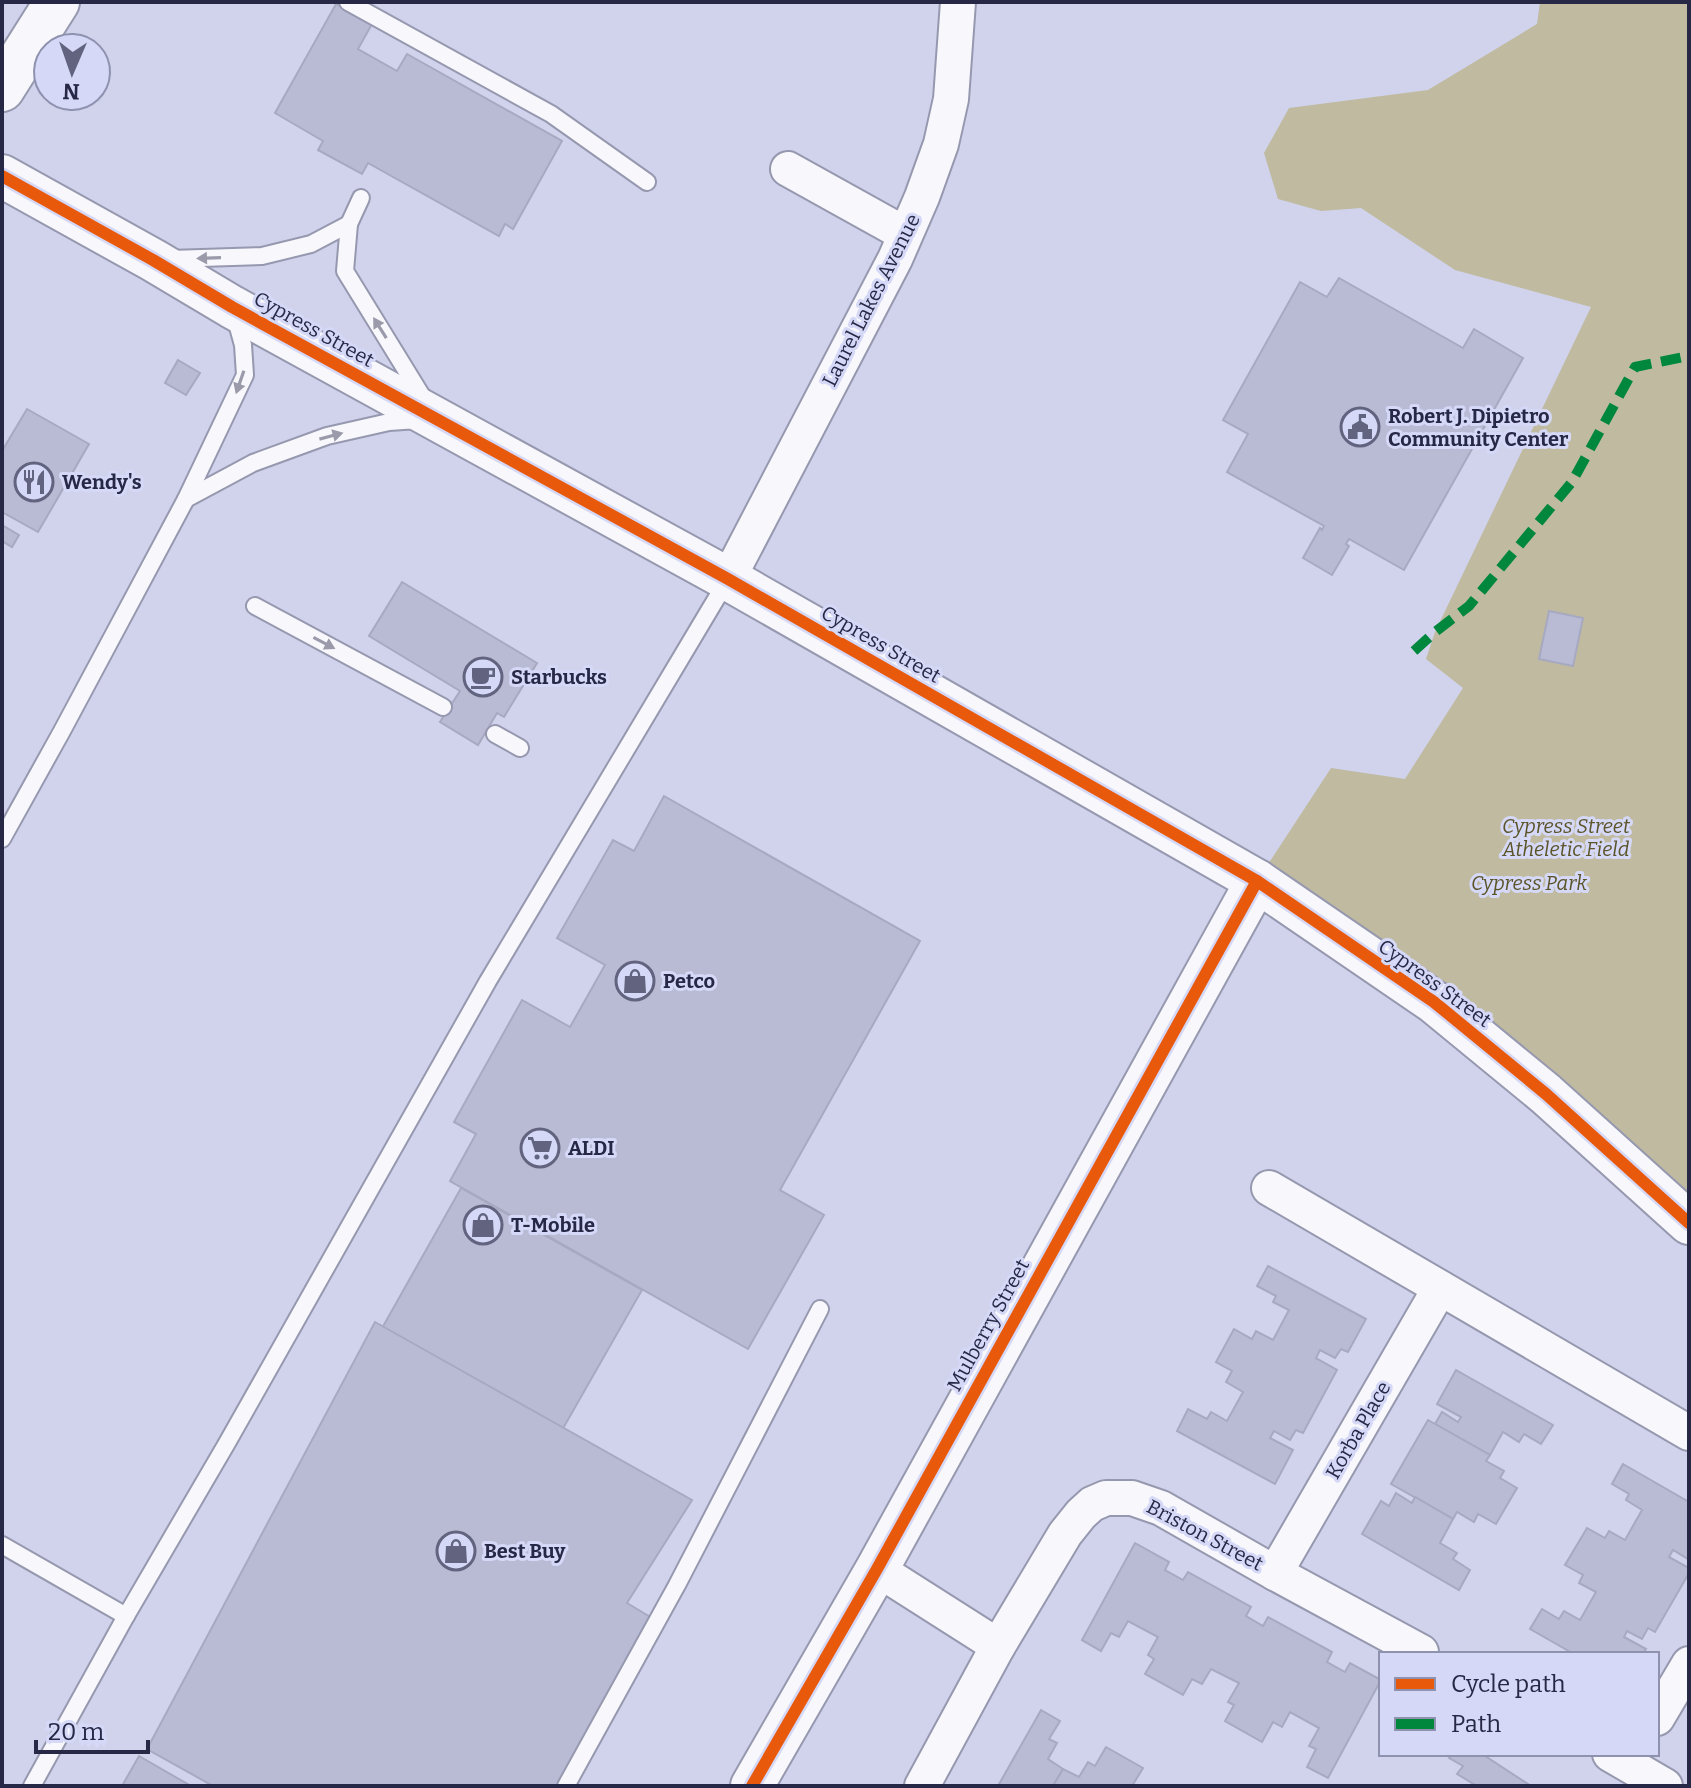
<svg xmlns="http://www.w3.org/2000/svg" width="1691" height="1788" viewBox="0 0 1691 1788" font-family="Bitter,serif">
  <style>
    .green { fill: #bfbaa0 }
    .building { fill: #b9bbd4; stroke: #a7a9c1; stroke-width: 2 }
    .lines { fill: none; stroke-linecap: round; stroke-linejoin: round }
    .service-casing { stroke: #9698af; stroke-width: 20 }
    .minor-casing { stroke: #9698af; stroke-width: 38 }
    .tertiary-casing { stroke: #9698af; stroke-width: 46 }
    .primary-casing { stroke: #9698af; stroke-width: 48 }
    .service { stroke: #f8f8fc; stroke-width: 16 }
    .minor { stroke: #f8f8fc; stroke-width: 34 }
    .tertiary { stroke: #f8f8fc; stroke-width: 42 }
    .primary { stroke: #f8f8fc; stroke-width: 44 }
    .quiet { stroke: #00873e; stroke-width: 10; stroke-dasharray: 20 10; stroke-linecap: butt }
    .cycleway-casing { stroke: #d5d8f6; stroke-width: 17 }
    .cycleway { stroke: #e8590c; stroke-width: 12 }
    .oneway { fill: #9a9aaa }
    .labels { text-anchor: middle; dominant-baseline: central; stroke-width: 6; stroke-linejoin: round; paint-order: stroke }
    .street-label { font-size: 20px; fill: #272845; stroke: #d5d8f6 }
    .poi-label { font-size: 20px; font-weight: bold; fill: #272845; stroke: #d5d8f6; text-anchor: start }
    .park-label { font-size: 20px; font-style: italic; fill: #5b5428; stroke: #d5d8f6 }
  </style>
  <rect width="100%" height="100%" fill="#d0d3eb"/>
  <!-- green -->
  <polygon class="green" points="1540,2 1689,2 1689,1218 1257,881 1331,768 1405,779 1463,688 1426,659 1435,632 1591,307 1455,270 1361,208 1321,211 1278,199 1264,153 1289,108 1428,90 1537,24"/>
  <!-- building -->
  <g class="building">
    <polygon points="336,4 372,24 358,49 397,71 407,54 562,141 513,229 505,224 499,236 368,163 362,174 318,150 323,141 275,113"/>
    <polygon points="1339,278 1463,348 1474,329 1523,358 1404,570 1349,539 1346,544 1349,546 1332,575 1303,558 1320,528 1322,530 1324,526 1227,472 1248,434 1223,420 1300,282 1327,297"/>
    <polygon points="178,360 200,373 186,395 165,383"/>
    <polygon points="27,409 89,444 38,532 2,512 2,451"/>
    <polygon points="2,525 19,535 12,547 2,541"/>
    <polygon points="402,582 537,663 504,717 497,713 478,745 440,722 460,691 369,636"/>
    <polygon points="1549,611 1583,618 1573,666 1539,659"/>
    <polygon points="664,796 920,941 780,1190 824,1215 748,1349 450,1181 476,1134 454,1122 522,1000 570,1027 605,965 557,938 613,840 634,851"/>
    <polygon points="461,1188 642,1290 557,1439 377,1337"/>
    <polygon points="1268,1266 1366,1319 1348,1352 1341,1349 1335,1358 1320,1350 1316,1358 1337,1370 1303,1433 1296,1430 1290,1440 1274,1431 1270,1438 1293,1450 1275,1484 1177,1431 1188,1409 1207,1419 1211,1412 1227,1421 1243,1392 1226,1382 1232,1371 1216,1362 1234,1329 1252,1339 1256,1331 1273,1340 1289,1310 1273,1302 1276,1296 1257,1286"/>
    <polygon points="375,1322 692,1500 627,1603 652,1618 558,1786 213,1786 147,1749"/>
    <polygon points="1456,1370 1553,1425 1541,1444 1524,1434 1519,1442 1503,1432 1490,1455 1435,1424 1442,1412 1458,1422 1461,1417 1437,1404"/>
    <polygon points="1428,1420 1490,1455 1486,1461 1504,1471 1500,1478 1517,1488 1496,1524 1478,1514 1474,1522 1457,1512 1453,1519 1391,1484"/>
    <polygon points="1623,1464 1689,1502 1689,1557 1688,1559 1673,1550 1669,1557 1689,1568 1689,1573 1655,1632 1648,1628 1642,1639 1627,1631 1624,1637 1646,1649 1643,1654 1574,1654 1530,1629 1542,1609 1559,1619 1564,1611 1580,1620 1596,1592 1579,1583 1583,1575 1565,1565 1587,1528 1605,1538 1609,1531 1625,1540 1642,1510 1626,1500 1629,1494 1612,1484"/>
    <polygon points="1396,1493 1412,1503 1415,1497 1453,1519 1440,1543 1457,1553 1453,1559 1470,1570 1459,1590 1362,1534 1381,1501 1389,1506"/>
    <polygon points="1135,1543 1169,1562 1165,1570 1183,1580 1188,1572 1251,1607 1246,1616 1263,1626 1268,1617 1332,1652 1327,1662 1345,1672 1350,1663 1381,1680 1328,1778 1307,1767 1316,1749 1309,1746 1319,1728 1290,1712 1282,1727 1273,1722 1262,1742 1225,1721 1234,1705 1228,1702 1239,1683 1211,1669 1202,1684 1192,1679 1183,1695 1145,1674 1154,1659 1148,1655 1158,1637 1128,1621 1119,1637 1111,1633 1101,1651 1082,1640"/>
    <polygon points="1041,1710 1060,1721 1049,1739 1057,1743 1048,1759 1063,1769 1053,1786 998,1786"/>
    <polygon points="1106,1747 1143,1768 1132,1786 1053,1786 1063,1769 1079,1777 1088,1762 1095,1766"/>
    <polygon points="1452,1754 1482,1754 1531,1786 1477,1786 1457,1774 1463,1766 1449,1758"/>
    <polygon points="139,1756 191,1786 122,1786"/>
  </g>
  <g class="lines">
    <defs>
      <g id="service">
        <polyline points="348,2 551,114 647,182"/>
        <polyline points="349,224 361,198"/>
        <polyline points="170,259 262,256 311,244 349,224 345,271 425,401"/>
        <polyline points="235,316 243,345 245,375 186,499 253,463 327,436 389,422 418,420"/>
        <polyline points="255,606 443,707"/>
        <polyline points="495,734 520,748"/>
        <polyline points="2,839 62,731 186,499"/>
        <polyline points="2,1545 126,1616"/>
        <polyline points="32,1786 126,1616 227,1443 488,981 728,579"/>
        <polyline points="566,1786 677,1585 820,1309"/>
      </g>
      <g id="minor">
        <polyline points="788,169 905,234"/>
        <polyline points="728,579 895,259 922,197 941,144 951,99 958,2"/>
        <polyline points="1269,1188 1689,1433"/>
        <polyline points="877,1569 998,1646"/>
        <polyline points="1275,1573 1440,1288"/>
        <polyline points="1657,1718 1689,1664"/>
        <polyline points="1610,1754 1665,1786"/>
        <polyline points="922,1786 998,1646 1065,1534 1081,1514 1092,1504 1106,1498 1132,1498 1161,1508 1275,1573 1421,1652"/>
      </g>
      <g id="tertiary">
        <polyline points="2,176 153,260 232,307 728,579 1257,881 1434,1002 1546,1094 1689,1223"/>
        <polyline points="752,1786 877,1569 1257,881"/>
      </g>
      <polyline id="primary" points="2,89 57,2"/>
    </defs>
    <!-- service casing -->
    <use href="#service" class="service-casing"/>
    <!-- minor casing -->
    <use href="#minor" class="minor-casing"/>
    <!-- tertiary casing -->
    <use href="#tertiary" class="tertiary-casing"/>
    <!-- primary casing -->
    <use href="#primary" class="primary-casing"/>
    <!-- service -->
    <use href="#service" class="service"/>
    <!-- minor -->
    <use href="#minor" class="minor"/>
    <!-- tertiary -->
    <use href="#tertiary" class="tertiary"/>
    <!-- primary -->
    <use href="#primary" class="primary"/>
    <!-- quiet -->
    <polyline class="quiet" points="1414,651 1435,632 1469,606 1572,482 1635,367 1689,356"/>
    <defs>
      <g id="cycleway">
        <polyline points="2,176 153,260 232,307 728,579 1257,881 1434,1002 1546,1094 1689,1223"/>
        <polyline points="752,1786 877,1569 1257,881"/>
      </g>
    </defs>
    <!-- cycleway casing -->
    <use href="#cycleway" class="cycleway-casing"/>
    <!-- cycleway -->
    <use href="#cycleway" class="cycleway"/>
  </g>
  <!-- one-way arrows -->
  <defs><path id="oneway-solid" d="M-6-.8H1V-3.2L6.5 0L1 3.2V.8H-6Z" transform="scale(2)"/></defs>
  <g class="oneway">
    <use href="#oneway-solid" transform="translate(209 258) rotate(178)"/>
    <use href="#oneway-solid" transform="translate(380 328) rotate(-122)"/>
    <use href="#oneway-solid" transform="translate(240 382) rotate(109)"/>
    <use href="#oneway-solid" transform="translate(331 436) rotate(-15)"/>
    <use href="#oneway-solid" transform="translate(324 643) rotate(28)"/>
  </g>
  <!-- icons -->
  <defs>
    <symbol id="civic-ring" viewBox="-11 -11 22 22"><circle r="9.5" fill="#d5d8f6" stroke="#62647f" stroke-width="1.5"/><path d="M-.6-6.5H3V-4.5H.6V-3L4-1V1h2V6H-6V1h2V-1L-.6-3ZM-1.2 2.5V6h2.4V2.5Z" fill="#62647f"/></symbol>
    <symbol id="restaurant-ring" viewBox="-11 -11 22 22"><circle r="9.5" fill="#d5d8f6" stroke="#62647f" stroke-width="1.5"/><path d="M-5-6h1v4h1v-4h1v4h1v-4h1v5L-1.5 .5V6h-2V.5L-5-1ZM5-6V6H3V1.5H1.5Q1.5-4 5-6Z" fill="#62647f"/></symbol>
    <symbol id="cafe-ring" viewBox="-11 -11 22 22"><circle r="9.5" fill="#d5d8f6" stroke="#62647f" stroke-width="1.5"/><path d="M-5.5-4.5H6V0H3Q3 3.5 0 3.5H-2.5Q-5.5 3.5-5.5 0ZM3-3.2v2h1.7v-2ZM-6 4.5H4V6H-6Z" fill="#62647f"/></symbol>
    <symbol id="shop-ring" viewBox="-11 -11 22 22"><circle r="9.5" fill="#d5d8f6" stroke="#62647f" stroke-width="1.5"/><path d="M-5-2.5h2.3a2.7 3.5 0 0 1 5.4 0H5L5.5 6h-11ZM-1.5-2.5h3a1.5 2.3 0 0 0-3 0Z" fill="#62647f"/></symbol>
    <symbol id="supermarket-ring" viewBox="-11 -11 22 22"><circle r="9.5" fill="#d5d8f6" stroke="#62647f" stroke-width="1.5"/><path d="M-6-5.5h2.5l.6 2H6L4.5 2H-2.5L-4.4-4H-6ZM-1.5 3.2a1.3 1.3 0 1 0 .1 0ZM3 3.2a1.3 1.3 0 1 0 .1 0Z" fill="#62647f"/></symbol>
  </defs>
  <g fill-rule="evenodd">
    <use href="#civic-ring" x="1338" y="405" width="44" height="44"/>
    <use href="#restaurant-ring" x="12" y="460" width="44" height="44"/>
    <use href="#cafe-ring" x="461" y="655" width="44" height="44"/>
    <use href="#shop-ring" x="613" y="959" width="44" height="44"/>
    <use href="#supermarket-ring" x="518" y="1126" width="44" height="44"/>
    <use href="#shop-ring" x="461" y="1203" width="44" height="44"/>
    <use href="#shop-ring" x="434" y="1529" width="44" height="44"/>
  </g>
  <g class="labels">
    <!-- street labels -->
    <g class="street-label">
      <text transform="translate(871 300) rotate(-63)">Laurel Lakes Avenue</text>
      <text transform="translate(314 329) rotate(29)">Cypress Street</text>
      <text transform="translate(881 644) rotate(30)">Cypress Street</text>
      <text transform="translate(1435 983) rotate(36)">Cypress Street</text>
      <text transform="translate(988 1325) rotate(-61)">Mulberry Street</text>
      <text transform="translate(1358 1430) rotate(-60)">Korba Place</text>
      <text transform="translate(1205 1535) rotate(28)">Briston Street</text>
    </g>
    <!-- poi labels -->
    <g class="poi-label">
      <text x="1388" y="416">Robert J. Dipietro<tspan x="1388" dy="23">Community Center</tspan></text>
      <text x="62" y="482">Wendy's</text>
      <text x="511" y="677">Starbucks</text>
      <text x="663" y="981">Petco</text>
      <text x="568" y="1148">ALDI</text>
      <text x="511" y="1225">T-Mobile</text>
      <text x="484" y="1551">Best Buy</text>
    </g>
    <!-- park labels -->
    <g class="park-label">
      <text x="1566" y="826">Cypress Street<tspan x="1566" dy="23">Atheletic Field</tspan></text>
      <text x="1529" y="883">Cypress Park</text>
    </g>
  </g>
  <!-- border -->
  <rect width="1691" height="1788" fill="none" stroke="#272845" stroke-width="8"/>
  <!-- legend -->
  <rect x="1379" y="1652" width="280" height="104" fill="#d5d8f6" stroke="#8f92af" stroke-width="2"/>
  <rect x="1395" y="1678" width="40" height="12" fill="#e8590c" stroke="#8f92af" stroke-width="2"/>
  <text x="1451" y="1692" font-size="24" fill="#272845">Cycle path</text>
  <rect x="1395" y="1718" width="40" height="12" fill="#00873e" stroke="#8f92af" stroke-width="2"/>
  <text x="1451" y="1732" font-size="24" fill="#272845">Path</text>
  <!-- north arrow -->
  <g transform="translate(72 72) rotate(182)"><circle r="38" fill="#d5d8f6" stroke="#8f92af" stroke-width="2"/>
  <path d="M0-6L14 30L0 20L-14 30Z" fill="#62647f"/>
  <text y="-12" font-size="22" font-weight="bold" text-anchor="middle" fill="#272845">N</text>
  </g>
  <!-- scale -->
  <path d="M36 1740v12h112v-12" fill="none" stroke="#272845" stroke-width="4"/>
  <text x="48" y="1740" font-size="24" fill="#272845" stroke="#d5d8f6" stroke-width="6" paint-order="stroke">20 m</text>
</svg>
